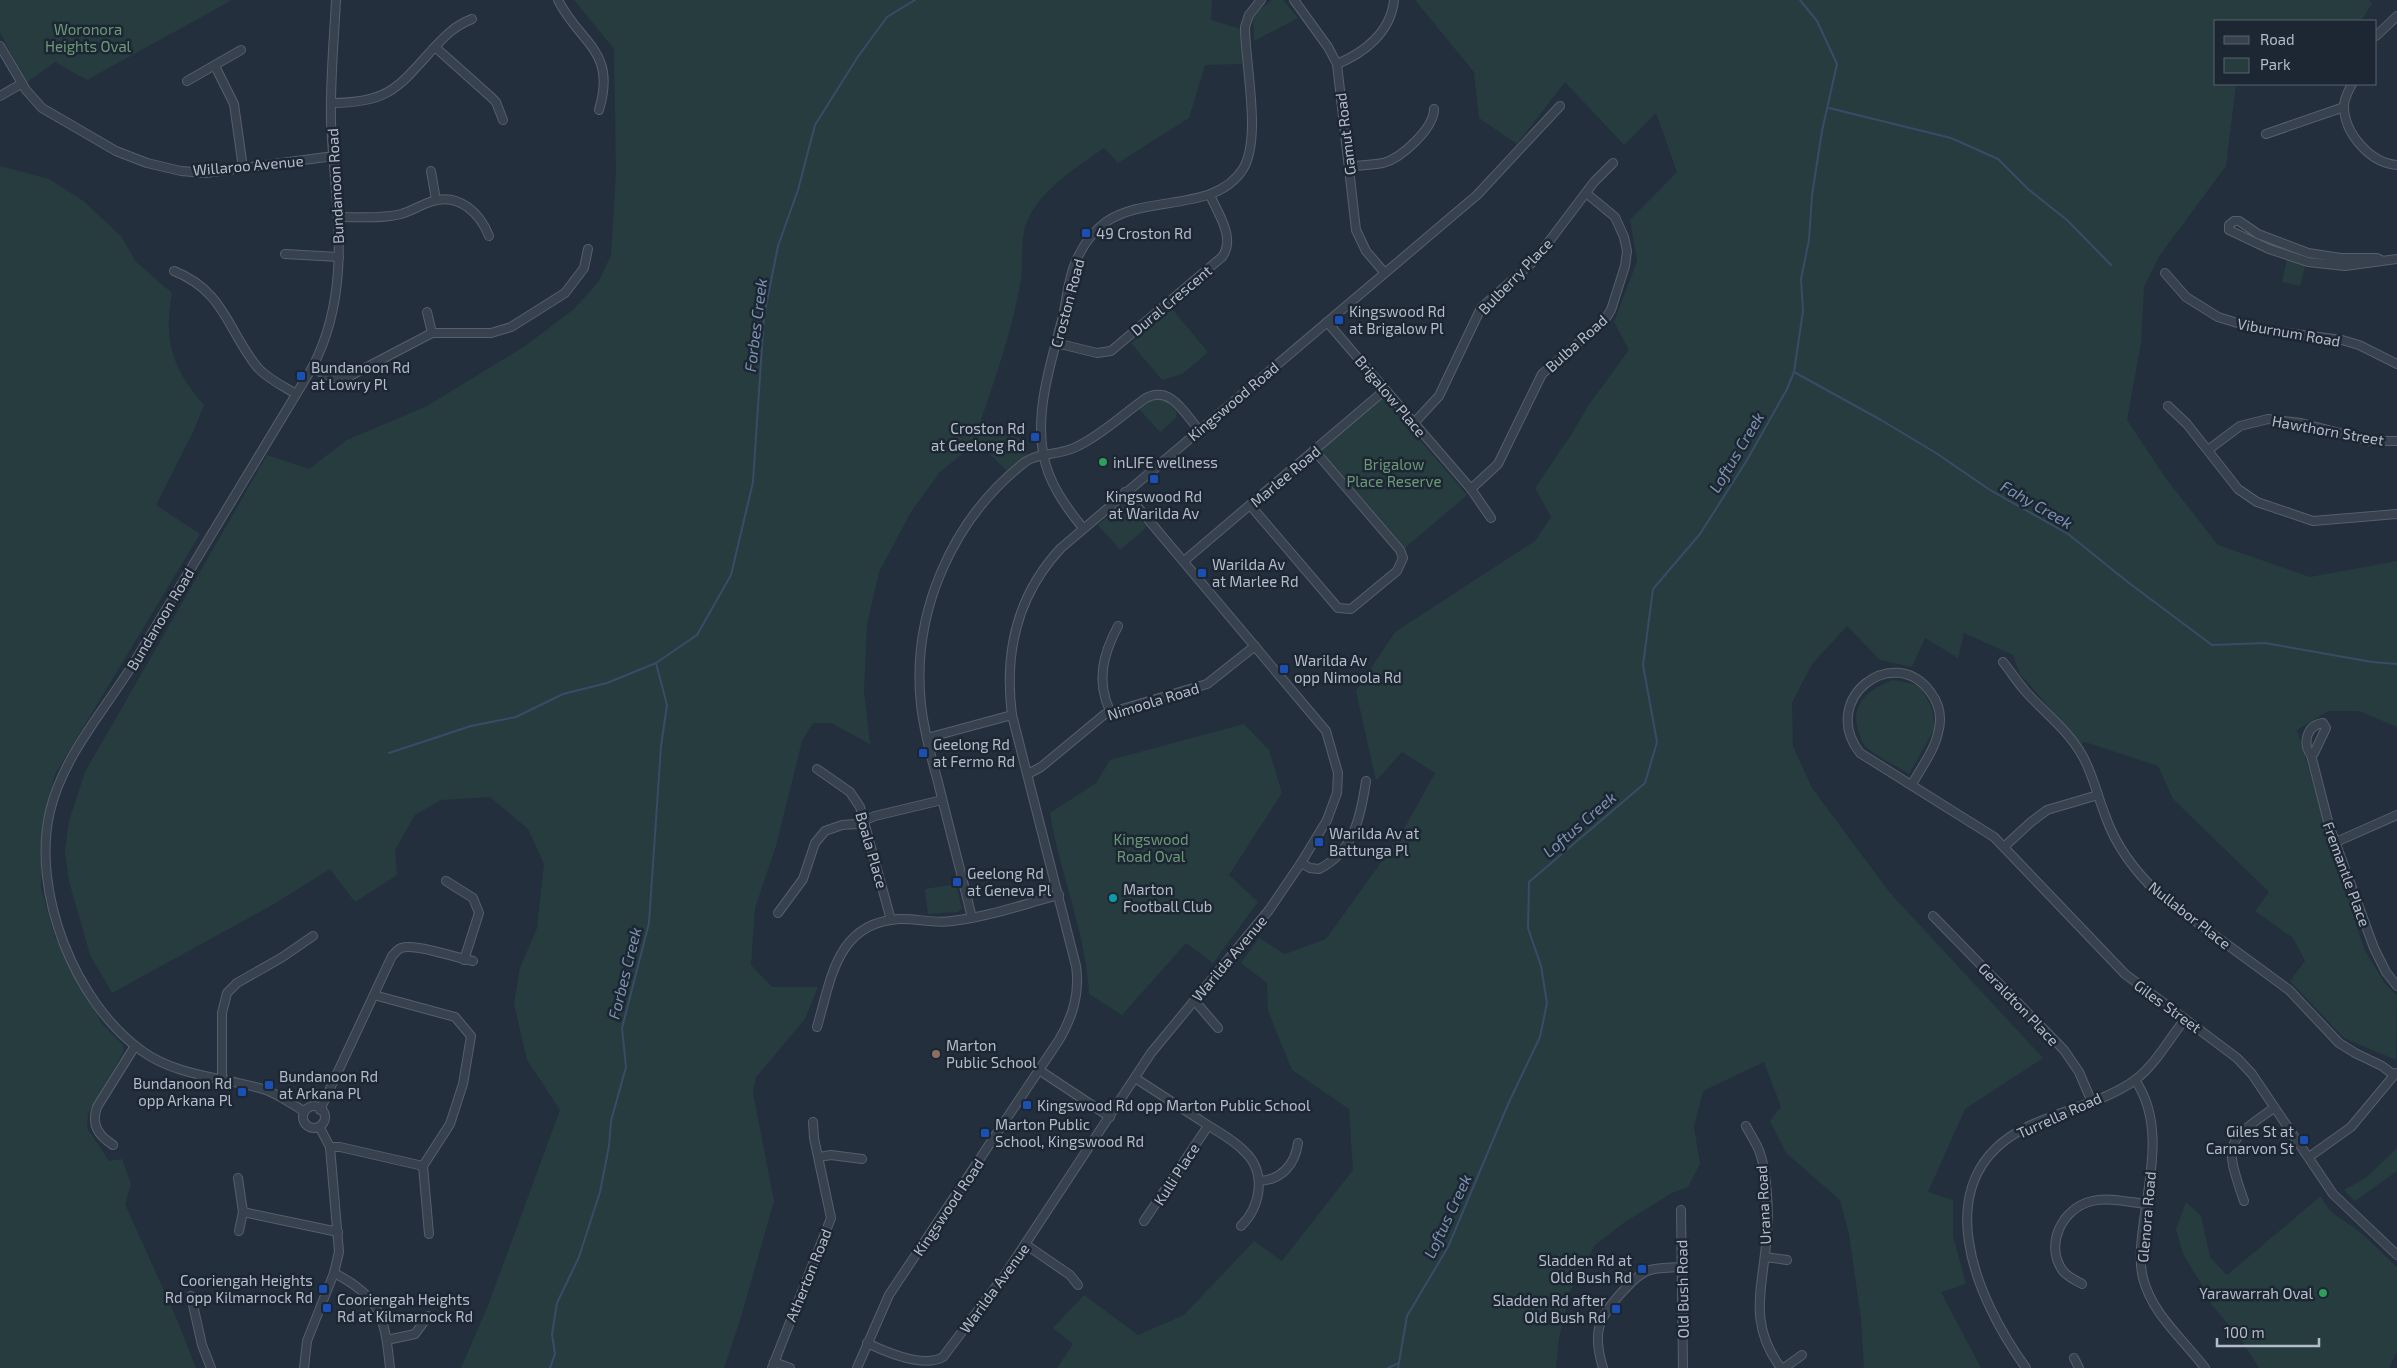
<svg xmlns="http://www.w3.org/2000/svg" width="2397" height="1368" viewBox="0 0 2397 1368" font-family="'Exo 2',sans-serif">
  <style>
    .green { fill: #263c3f }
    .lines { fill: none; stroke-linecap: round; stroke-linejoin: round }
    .stream { stroke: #394c67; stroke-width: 2 }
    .minor-casing { stroke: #565f6c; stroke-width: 10 }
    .minor { stroke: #38414e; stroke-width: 8 }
    .transit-dot { fill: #1a4fb4; stroke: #1d2633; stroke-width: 2 }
    .leisure-dot { fill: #2e9e5b; stroke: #1d2633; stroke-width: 2 }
    .culture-dot { fill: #0f9aa8; stroke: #1d2633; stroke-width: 2 }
    .education-dot { fill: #8d6e63; stroke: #1d2633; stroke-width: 2 }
    .labels { text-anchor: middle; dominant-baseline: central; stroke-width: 5; stroke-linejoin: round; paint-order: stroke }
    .park-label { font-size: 15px; fill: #6b9a76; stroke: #1d2633 }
    .street-label { font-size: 15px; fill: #b4bcc9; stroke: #1d2633 }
    .poi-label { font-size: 15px; fill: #b4bcc9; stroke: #1d2633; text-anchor: start }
    .water-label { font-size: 16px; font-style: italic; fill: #7c92b1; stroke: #1d2633 }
  </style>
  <rect width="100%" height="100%" fill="#242f3e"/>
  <!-- green -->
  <g class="green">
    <polygon points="0,0 232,0 87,80 55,62 26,83 0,32"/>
    <path d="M574 0H1212L1211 20 1241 29 1242 64 1205 65 1189 118 1118 163 1104 148C1076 168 1039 190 1026 224 1020 240 1024 267 1020 285 1011 334 997 373 981 420L1025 441 1027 455 1007 471 977 442 940 472 911 512 879 572 867 624 864 691 870 744 831 723H813L802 741 776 846 755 908 751 965 772 987H818L805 1019 756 1077 753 1093 774 1201 742 1314 724 1368H461L489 1303 560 1110 527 1060 514 1004 520 968 537 928 544 864 528 829 490 797 441 800 415 815 395 850 397 875 355 902 330 869 269 907 112 993 90 955 69 881 65 851 69 821 85 772 267 455 309 469 347 440 427 406 525 346 574 309 599 281 611 255 616 173 614 49Z"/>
    <polygon points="1272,0 1283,0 1298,18 1254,41 1253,15"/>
    <polygon points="1415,0 2369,0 2372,4 2361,21 2216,21 2216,84 2236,84 2226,166 2160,255 2144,287 2141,343 2127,420 2167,480 2218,545 2310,577 2397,561 2397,727 2359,711 2328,711 2297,730 2364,949 2385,984 2397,995 2396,1060 2344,1038 2290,981 2305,961 2293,938 2255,911 2269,892 2173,799 2158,766 2085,742 2081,744 2020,674 2013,655 1964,633 1958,658 1925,638 1912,667 1880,660 1847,626 1812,664 1792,703 1793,746 1812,788 1890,893 2043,1058 1965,1109 1928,1192 1953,1200 1953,1236 1966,1284 1941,1292 1981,1368 1864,1368 1861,1318 1849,1234 1840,1200 1786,1153 1770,1121 1781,1107 1764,1062 1703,1091 1694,1127 1700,1164 1688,1187 1672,1193 1625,1222 1595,1245 1570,1291 1559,1338 1556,1368 1057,1368 1073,1344 1053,1328 1084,1295 1138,1335 1184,1315 1254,1241 1282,1261 1353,1170 1349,1109 1292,1070 1268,1011 1267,983 1241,963 1259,938 1285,954 1326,939 1400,836 1435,773 1402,752 1376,781 1356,691 1395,632 1535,541 1551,517 1535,488 1571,435 1588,406 1629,350 1614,322 1637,261 1630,220 1677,172 1656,113 1624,145 1565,82 1517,144 1479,118 1474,72"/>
    <path d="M0 166 49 179 82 200 121 236 136 262 172 293C163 340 172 368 204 405L194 430 156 505 200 534 55 774 42 831 41 888 55 937 102 1024 123 1045 124 1051 88 1114 87 1128 109 1161 122 1159 131 1184 125 1204 178 1322 196 1368H0Z"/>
    <polygon points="2287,259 2306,263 2300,286 2282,282"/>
    <polygon points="1172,309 1208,352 1182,374 1162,380 1131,343"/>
    <polygon points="1383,397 1467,495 1405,548 1321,450"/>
    <polygon points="1159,399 1166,401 1177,412 1176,418 1160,432 1139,409 1148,402"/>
    <polygon points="1125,502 1147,527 1120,550 1098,525"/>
    <path d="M1893 680 1919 685 1932 708 1935 728 1909 774C1896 765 1878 758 1866 747 1862 743 1858 732 1857 726 1852 701 1872 688 1893 680Z"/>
    <path d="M1244 724 1269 750 1282 793 1229 875 1258 902 1213 963 1186 943 1122 1015 1089 994C1086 933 1060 874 1050 813L1096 783 1110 760Z"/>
    <polygon points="956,884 962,909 957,912 928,914 925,889"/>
    <polygon points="2397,1148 2397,1171 2355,1201 2344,1190 2367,1177"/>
    <path d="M2321 1196C2327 1213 2344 1220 2357 1230 2371 1241 2384 1255 2397 1267V1352L2389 1368H2259L2242 1341 2204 1295 2205 1290 2183 1254 2176 1229 2186 1202 2201 1216 2210 1257 2227 1275Z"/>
  </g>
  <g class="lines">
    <!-- stream -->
    <g class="stream">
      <polyline points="1829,108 1951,138 1998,159 2028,189 2067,220 2111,265"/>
      <polyline points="1794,372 1881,420 1936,453 1990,490 2068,534 2129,583 2212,645 2265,643 2372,662 2397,664"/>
      <polyline points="389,753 471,726 516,717 563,694 607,683 656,663 697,635 731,575 753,482 764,316 778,246 798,190 815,125 857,58 887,17 915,0"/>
      <polyline points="550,1368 555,1354 552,1334 557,1303 579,1257 600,1192 609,1146 611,1121 626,1067 622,1028 649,923 661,746 667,705 656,663"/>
      <polyline points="1388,1368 1399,1363"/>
      <polyline points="1398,1368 1407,1316 1448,1247 1509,1102 1540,1037 1547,1003 1541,966 1528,928 1529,882 1645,783 1657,742 1643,665 1653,589 1700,534 1747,460 1787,389 1794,372 1803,311 1801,279 1809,240 1812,195 1822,131 1837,64 1817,21 1800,0"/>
    </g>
    <defs>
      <g id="minor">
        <path d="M558 0C580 44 617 50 599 110"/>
        <polyline points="1294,0 1328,47 1337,64 1356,230 1366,251 1384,272"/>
        <polyline points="2376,36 2397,16"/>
        <polyline points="0,46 26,90 42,108 116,151 147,163 181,171 205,173 334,156"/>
        <polyline points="435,47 491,97 496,102 503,120"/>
        <path d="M1337 64C1364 53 1391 32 1394 0"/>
        <polyline points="215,66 234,104 243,168"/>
        <polyline points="187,81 241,50"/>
        <path d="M2352 84C2349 90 2344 98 2344 106 2344 133 2370 163 2397 165"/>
        <polyline points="0,96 21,84"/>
        <path d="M331 103C387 103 397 89 432 50 445 36 454 26 472 19"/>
        <polyline points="2266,134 2344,107"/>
        <path d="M1349 167C1360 165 1372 165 1383 163 1402 158 1434 128 1434 109"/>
        <polyline points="431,171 436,200"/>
        <path d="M340 217C359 217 381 219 401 214 412 211 422 204 433 201 459 193 480 213 489 236"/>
        <polyline points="285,254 339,257"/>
        <polyline points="2381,260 2377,258 2341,258 2308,253 2258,234 2239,221 2234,221 2229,225 2229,230 2269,249 2308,262 2345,266 2397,259"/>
        <path d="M174 271C225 291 228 332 258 368 268 379 283 386 296 394"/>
        <polyline points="2165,273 2186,297 2218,317 2257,329 2342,340 2359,345 2397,364"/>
        <polyline points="427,312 432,333"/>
        <polyline points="1327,322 1471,489 1491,518"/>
        <path d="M1056 343 1097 353 1111 351 1222 257C1236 238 1218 214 1210 195"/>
        <polyline points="312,368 333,378 346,378 432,333 491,333 511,327 565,293 584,268 588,249"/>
        <polyline points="2168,406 2187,424 2238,489 2257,502 2313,521 2397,514"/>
        <polyline points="1414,423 1439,396 1481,308 1535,260 1594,182 1613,163"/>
        <polyline points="2208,450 2240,426 2268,419 2301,423 2371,441 2397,441"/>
        <polyline points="1471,489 1498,464 1542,374 1604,321 1611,310 1625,266 1627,251 1624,237 1615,217 1586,193"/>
        <polyline points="1250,505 1338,608 1351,609 1397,571 1403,558 1400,550 1314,450"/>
        <path d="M1083 528C1065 506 1048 482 1043 453 1035 406 1053 357 1064 312 1067 295 1069 276 1076 261 1083 245 1092 232 1106 222 1147 194 1215 213 1243 169 1262 138 1245 64 1245 27L1249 15 1261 0"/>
        <polyline points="1184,561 1385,390"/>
        <path d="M2003 662C2011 672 2018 683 2026 692 2045 713 2068 730 2082 755 2093 774 2097 795 2105 815 2116 847 2136 873 2161 896L2289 990 2339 1043 2355 1053 2382 1066 2394 1075"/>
        <path d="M1110 711C1096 681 1103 654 1118 626"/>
        <polyline points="927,738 1012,715"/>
        <path d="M2311 755 2314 753 2326 728 2323 723C2307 725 2302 743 2311 755L2329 825 2374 948 2386 972 2397 986"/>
        <polyline points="817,769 850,792 860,807 891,920"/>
        <polyline points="1028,774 1041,767 1105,714 1207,684 1255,646"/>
        <path d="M1912 784C1921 768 1934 751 1938 733 1942 719 1940 705 1931 693 1894 641 1818 699 1860 753L1994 837 2125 974 2237 1058 2252 1074 2333 1194 2397 1255"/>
        <polyline points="2336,842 2397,815"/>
        <polyline points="2004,847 2031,822 2047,810 2098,795"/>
        <path d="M1301 863 1310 868 1319 869C1354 852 1361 815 1366 781"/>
        <polyline points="446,881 473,898 479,913 464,960"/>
        <polyline points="778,913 803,879 815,843 825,831 842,825 856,824 875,816 942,800"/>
        <polyline points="1933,916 2064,1050 2079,1072 2091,1100"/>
        <path d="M972 918C961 872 949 827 938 782 931 757 924 731 921 705 911 613 952 519 1025 462 1039 452 1060 456 1078 446 1103 434 1123 414 1146 398 1171 385 1185 414 1199 430"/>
        <polyline points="374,995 455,1017 471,1036 463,1084 450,1124 423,1166 429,1234"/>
        <polyline points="1194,1000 1218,1028"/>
        <path d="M817 1027C831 980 836 923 899 919 916 918 934 924 952 921 988 917 1024 904 1059 895"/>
        <polyline points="1039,1070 1110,1117"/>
        <path d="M1135 1078C1157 1092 1178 1106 1200 1120 1214 1130 1232 1138 1244 1151 1267 1172 1261 1206 1241 1226"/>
        <polyline points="222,1080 222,1013 227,993 237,983 281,958 313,936"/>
        <path d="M2135 1080C2165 1123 2149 1180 2143 1228 2141 1244 2139 1262 2143 1278 2152 1314 2183 1339 2205 1368"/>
        <circle cx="314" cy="1117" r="11"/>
        <path d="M320 1110 392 956C395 953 398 949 401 948 416 943 456 958 473 961"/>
        <path d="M304 1111C291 1104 280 1095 266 1090 225 1077 178 1077 142 1051 75 1003 31 892 50 811 64 754 105 710 135 661 194 564 253 465 312 368 354 288 335 207 331 122 330 81 334 40 336 0"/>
        <path d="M1746 1126C1750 1134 1757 1144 1760 1153 1767 1174 1769 1210 1767 1233 1764 1285 1746 1322 1781 1368"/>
        <path d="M113 1145C98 1135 91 1125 97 1107L135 1046"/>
        <polyline points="330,1147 340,1147 423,1166"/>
        <polyline points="819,1157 831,1155 862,1159"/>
        <polyline points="2309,1157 2351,1127 2396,1073"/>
        <polyline points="238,1178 243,1212 239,1231"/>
        <path d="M1259 1181C1281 1180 1295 1165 1298 1143"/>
        <path d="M2244 1201C2224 1143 2225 1142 2274 1108"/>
        <polyline points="1681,1210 1683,1368"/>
        <polyline points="243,1212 338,1232"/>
        <polyline points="1144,1221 1208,1126"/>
        <polyline points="1025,1244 1070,1275 1078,1285"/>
        <polyline points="1765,1257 1787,1260"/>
        <path d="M334 1273C382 1297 385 1320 390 1368"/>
        <path d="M2082 1284C2075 1280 2068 1277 2063 1271 2044 1245 2062 1208 2092 1201 2108 1197 2128 1202 2145 1204"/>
        <polyline points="191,1296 202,1345 211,1368"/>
        <polyline points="387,1340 415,1334 428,1316"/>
        <path d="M867 1343C888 1353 924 1368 943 1357L1004 1276 1151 1053 1269 910 1301 863 1327 820 1337 793 1338 773 1326 731 1125 492"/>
        <polyline points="2074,1358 2079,1368"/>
        <polyline points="774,1362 790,1368"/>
        <polyline points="304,1368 307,1341 334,1273 339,1252 330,1147 320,1128"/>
        <polyline points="772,1368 831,1218 814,1138 813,1122"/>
        <path d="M857 1368 889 1295 1059 1040C1073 1016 1080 993 1076 966L1012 715C1004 653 1017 595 1061 548L1477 195 1560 106"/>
        <path d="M1603 1368C1592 1332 1598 1318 1623 1291 1630 1284 1637 1275 1647 1271 1658 1267 1670 1268 1681 1267"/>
        <polyline points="1784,1368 1802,1355"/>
        <path d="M2026 1368C1976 1299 1923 1178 2027 1127 2059 1111 2107 1101 2135 1080 2155 1065 2170 1038 2185 1019"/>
      </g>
    </defs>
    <!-- minor casing -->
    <use href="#minor" class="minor-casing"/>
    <!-- minor -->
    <use href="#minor" class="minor"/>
  </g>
  <!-- markers -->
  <g class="transit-dot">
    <rect x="1081" y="228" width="10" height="10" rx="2.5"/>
    <rect x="1334" y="315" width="10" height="10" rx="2.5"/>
    <rect x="296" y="371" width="10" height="10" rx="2.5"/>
    <rect x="1030" y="432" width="10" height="10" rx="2.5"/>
    <rect x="1149" y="474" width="10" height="10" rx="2.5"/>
    <rect x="1197" y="568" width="10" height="10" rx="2.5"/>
    <rect x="1279" y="664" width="10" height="10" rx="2.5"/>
    <rect x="918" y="748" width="10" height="10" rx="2.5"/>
    <rect x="1314" y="837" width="10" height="10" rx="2.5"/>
    <rect x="952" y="877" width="10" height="10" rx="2.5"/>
    <rect x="264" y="1080" width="10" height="10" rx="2.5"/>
    <rect x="237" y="1087" width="10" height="10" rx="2.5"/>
    <rect x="1022" y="1100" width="10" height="10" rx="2.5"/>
    <rect x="980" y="1128" width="10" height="10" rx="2.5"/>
    <rect x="2299" y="1135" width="10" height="10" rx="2.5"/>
    <rect x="1637" y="1264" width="10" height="10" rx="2.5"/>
    <rect x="318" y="1284" width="10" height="10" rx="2.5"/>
    <rect x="322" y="1303" width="10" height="10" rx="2.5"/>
    <rect x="1611" y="1304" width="10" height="10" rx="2.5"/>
  </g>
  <g class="leisure-dot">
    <circle cx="1103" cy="462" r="5"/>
    <circle cx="2323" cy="1293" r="5"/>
  </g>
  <circle class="culture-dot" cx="1113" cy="898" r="5"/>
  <circle class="education-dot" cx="936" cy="1054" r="5"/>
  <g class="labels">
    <!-- park labels -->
    <g class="park-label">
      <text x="88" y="29">Woronora<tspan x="88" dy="17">Heights Oval</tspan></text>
      <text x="1394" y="464">Brigalow<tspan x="1394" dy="17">Place Reserve</tspan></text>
      <text x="1151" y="839">Kingswood<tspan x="1151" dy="17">Road Oval</tspan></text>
    </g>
    <!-- street labels -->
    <g class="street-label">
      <text transform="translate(1345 134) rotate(-97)">Gamut Road</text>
      <text transform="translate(248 165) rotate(-5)">Willaroo Avenue</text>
      <text transform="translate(335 186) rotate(-93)">Bundanoon Road</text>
      <text transform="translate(1515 276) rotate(-46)">Bulberry Place</text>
      <text transform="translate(1171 300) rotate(-40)">Dural Crescent</text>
      <text transform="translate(1067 303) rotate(-75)">Croston Road</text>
      <text transform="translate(2289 332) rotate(10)">Viburnum Road</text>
      <text transform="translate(1576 343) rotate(-42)">Bulba Road</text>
      <text transform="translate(1391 396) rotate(50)">Brigalow Place</text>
      <text transform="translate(1233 401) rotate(-40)">Kingswood Road</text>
      <text transform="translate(2328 430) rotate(10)">Hawthorn Street</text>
      <text transform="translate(1285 476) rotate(-40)">Marlee Road</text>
      <text transform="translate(160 619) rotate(-59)">Bundanoon Road</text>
      <text transform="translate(1153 701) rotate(-17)">Nimoola Road</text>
      <text transform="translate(872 850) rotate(74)">Boala Place</text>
      <text transform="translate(2347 874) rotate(70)">Fremantle Place</text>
      <text transform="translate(2190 915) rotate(38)">Nullabor Place</text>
      <text transform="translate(1229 958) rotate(-50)">Warilda Avenue</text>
      <text transform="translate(2019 1004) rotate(46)">Geraldton Place</text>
      <text transform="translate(2168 1006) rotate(36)">Giles Street</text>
      <text transform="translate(2059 1115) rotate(-24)">Turrella Road</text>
      <text transform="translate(1176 1174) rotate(-57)">Kulli Place</text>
      <text transform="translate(1763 1205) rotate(-93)">Urana Road</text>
      <text transform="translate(948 1207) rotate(-56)">Kingswood Road</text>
      <text transform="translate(2146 1217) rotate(-85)">Glenora Road</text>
      <text transform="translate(808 1275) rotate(-68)">Atherton Road</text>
      <text transform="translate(994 1288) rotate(-54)">Warilda Avenue</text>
      <text transform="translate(1682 1289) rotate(-91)">Old Bush Road</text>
    </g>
    <!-- poi labels -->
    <g class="poi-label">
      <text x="1096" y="233">49 Croston Rd</text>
      <text x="1349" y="311">Kingswood Rd<tspan x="1349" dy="17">at Brigalow Pl</tspan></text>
      <text x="311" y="367">Bundanoon Rd<tspan x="311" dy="17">at Lowry Pl</tspan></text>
      <text x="1025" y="428" text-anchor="end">Croston Rd<tspan x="1025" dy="17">at Geelong Rd</tspan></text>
      <text x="1113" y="462">inLIFE wellness</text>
      <text x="1154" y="496" text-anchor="middle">Kingswood Rd<tspan x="1154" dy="17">at Warilda Av</tspan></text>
      <text x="1212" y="564">Warilda Av<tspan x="1212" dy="17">at Marlee Rd</tspan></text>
      <text x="1294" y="660">Warilda Av<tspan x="1294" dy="17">opp Nimoola Rd</tspan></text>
      <text x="933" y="744">Geelong Rd<tspan x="933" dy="17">at Fermo Rd</tspan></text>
      <text x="1329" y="833">Warilda Av at<tspan x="1329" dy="17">Battunga Pl</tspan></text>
      <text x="967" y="873">Geelong Rd<tspan x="967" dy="17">at Geneva Pl</tspan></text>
      <text x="1123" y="889">Marton<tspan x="1123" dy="17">Football Club</tspan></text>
      <text x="946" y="1045">Marton<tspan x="946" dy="17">Public School</tspan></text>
      <text x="279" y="1076">Bundanoon Rd<tspan x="279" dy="17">at Arkana Pl</tspan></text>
      <text x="232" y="1083" text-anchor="end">Bundanoon Rd<tspan x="232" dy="17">opp Arkana Pl</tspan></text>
      <text x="1037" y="1105">Kingswood Rd opp Marton Public School</text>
      <text x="995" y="1124">Marton Public<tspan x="995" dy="17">School, Kingswood Rd</tspan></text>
      <text x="2294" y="1131" text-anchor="end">Giles St at<tspan x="2294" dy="17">Carnarvon St</tspan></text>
      <text x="1632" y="1260" text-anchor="end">Sladden Rd at<tspan x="1632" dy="17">Old Bush Rd</tspan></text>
      <text x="313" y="1280" text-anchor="end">Cooriengah Heights<tspan x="313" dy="17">Rd opp Kilmarnock Rd</tspan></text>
      <text x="2313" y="1293" text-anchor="end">Yarawarrah Oval</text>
      <text x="337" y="1299">Cooriengah Heights<tspan x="337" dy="17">Rd at Kilmarnock Rd</tspan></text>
      <text x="1606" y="1300" text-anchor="end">Sladden Rd after<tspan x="1606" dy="17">Old Bush Rd</tspan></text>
    </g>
    <!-- water labels -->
    <g class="water-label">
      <text transform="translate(755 325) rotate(-83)">Forbes Creek</text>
      <text transform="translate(1736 452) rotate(-59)">Loftus Creek</text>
      <text transform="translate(2037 504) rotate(30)">Fahy Creek</text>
      <text transform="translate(1579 824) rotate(-41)">Loftus Creek</text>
      <text transform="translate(624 973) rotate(-76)">Forbes Creek</text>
      <text transform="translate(1447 1216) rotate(-65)">Loftus Creek</text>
    </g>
  </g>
  <!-- legend -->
  <rect x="2214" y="20" width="162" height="65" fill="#1d2633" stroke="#59626f"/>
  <rect x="2224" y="36" width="25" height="8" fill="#38414e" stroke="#59626f"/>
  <text x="2260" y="45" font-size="15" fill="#b4bcc9">Road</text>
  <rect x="2224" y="58" width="25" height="15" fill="#263c3f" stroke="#59626f"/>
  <text x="2260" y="70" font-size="15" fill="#b4bcc9">Park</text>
  <!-- scale -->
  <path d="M2217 1338v8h102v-8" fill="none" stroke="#b4bcc9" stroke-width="2.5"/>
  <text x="2224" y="1338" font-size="15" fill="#b4bcc9" stroke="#1d2633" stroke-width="4" paint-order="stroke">100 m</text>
</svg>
